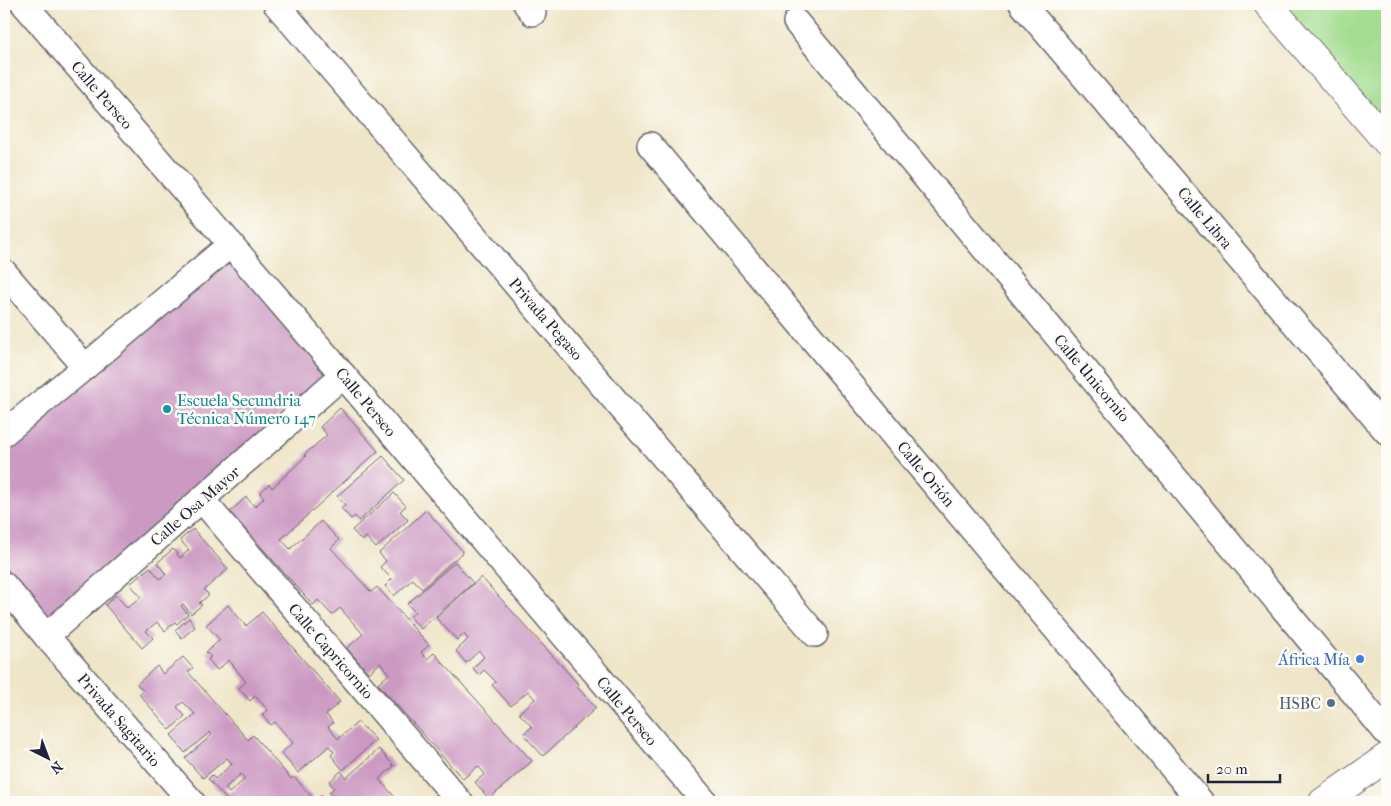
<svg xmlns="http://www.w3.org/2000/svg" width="1391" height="806" viewBox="0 0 1391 806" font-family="'IM FELL French Canon',serif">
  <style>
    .park { fill: #a3dd8f; stroke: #628065 }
    .building { fill: #cc99c3; fill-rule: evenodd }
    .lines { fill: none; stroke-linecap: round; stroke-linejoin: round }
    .minor-casing { stroke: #6a666c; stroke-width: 28 }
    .tertiary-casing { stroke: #6a666c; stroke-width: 30 }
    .primary-casing { stroke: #6a666c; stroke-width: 30 }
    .minor { stroke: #fff; stroke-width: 25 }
    .tertiary { stroke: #fff; stroke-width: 28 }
    .primary { stroke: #fff; stroke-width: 28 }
    .culture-dot { fill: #0f9aa8; stroke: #fdfcf7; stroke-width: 2 }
    .shop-dot { fill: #3f7fe0; stroke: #fdfcf7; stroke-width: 2 }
    .service-dot { fill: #5c6f8a; stroke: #fdfcf7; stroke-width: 2 }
    .labels { text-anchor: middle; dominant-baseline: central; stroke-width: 5; stroke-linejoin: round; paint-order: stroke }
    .street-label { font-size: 16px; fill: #22223b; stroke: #fdfcf7 }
    .culture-label { font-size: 16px; fill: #0d838f; stroke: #fdfcf7; text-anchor: start }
    .shop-label { font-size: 16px; fill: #366cbe; stroke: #fdfcf7; text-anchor: end }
    .service-label { font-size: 16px; fill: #4e5e75; stroke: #fdfcf7; text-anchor: end }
  </style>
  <rect width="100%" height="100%" fill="#fdfcf7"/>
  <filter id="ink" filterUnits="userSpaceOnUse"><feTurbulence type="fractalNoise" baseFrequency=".02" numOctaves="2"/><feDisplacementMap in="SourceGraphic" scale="10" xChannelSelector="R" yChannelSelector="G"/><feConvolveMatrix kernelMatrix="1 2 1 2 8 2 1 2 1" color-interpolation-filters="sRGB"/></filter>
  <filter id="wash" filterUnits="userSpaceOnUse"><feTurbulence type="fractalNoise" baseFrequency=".0096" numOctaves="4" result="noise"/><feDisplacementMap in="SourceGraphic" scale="20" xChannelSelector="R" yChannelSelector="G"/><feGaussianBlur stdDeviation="1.12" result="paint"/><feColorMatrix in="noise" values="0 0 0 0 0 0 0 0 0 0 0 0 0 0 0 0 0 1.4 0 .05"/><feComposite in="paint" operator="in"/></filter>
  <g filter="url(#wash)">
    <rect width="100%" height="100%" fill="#efe5c8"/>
    <!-- park -->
    <polygon class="park" points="1279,4 1387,4 1387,129"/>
    <g id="blocks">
      <!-- building -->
      <g class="building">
        <polygon points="229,261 328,373 47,620 4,565 4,445"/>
        <polygon points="340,408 378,451 281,539 290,549 321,521 339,540 331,548 371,592 377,587 429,645 421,652 427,659 434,653 532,761 489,799 475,782 485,774 478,766 463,779 378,684 389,674 380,663 369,673 347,648 363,634 340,608 332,615 318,600 313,605 230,512 246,497 255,507 264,498 260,493 269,484 272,488 306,456 304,455 327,435 320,427"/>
        <polygon points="383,456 404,480 359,521 355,516 351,519 341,508 345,505 337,496"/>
        <polygon points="394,493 406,506 400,511 408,520 376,548 366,537 362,541 352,530"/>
        <polygon points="426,510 463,552 422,589 413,579 394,596 385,586 392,579 380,567 386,561 379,553"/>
        <polygon points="193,529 228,569 204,590 209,595 199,603 202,605 191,614 183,604 181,606 188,614 177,624 175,622 165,631 157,622 146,631 153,638 142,648 105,605 116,595 127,608 138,600 141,597 130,584 150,567 160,579 166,574 157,563 173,549 180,558 189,550 180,540"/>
        <polygon points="455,562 473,583 421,629 410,617 415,612 407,604"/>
        <polygon points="481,577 579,685 577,687 596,708 543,756 523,734 532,727 519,713 535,699 528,691 511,706 492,685 496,682 484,670 479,675 473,668 484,657 479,651 466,663 456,651 468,639 464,634 457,640 436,618"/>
        <polygon points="228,605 246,626 262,612 340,702 326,714 333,723 328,727 338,739 358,722 376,740 343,770 331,755 334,752 329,746 298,773 281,753 293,743 275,722 271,725 262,715 268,710 255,696 250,701 239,688 246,682 229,660 217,670 208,659 211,657 206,652 220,640 206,625"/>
        <polygon points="189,618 195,627 182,638 175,630"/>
        <path d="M183 657 193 668 188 672 248 740 253 735 291 779 294 777 313 798 307 802H258L256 799 253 802H249L245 798 241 802H229L208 779 212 775 215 779 232 764 227 758 203 778 185 758 212 735 210 732 185 753 171 735 195 714 183 702 177 707 185 716 170 730 139 694 143 691 137 684 157 666 163 674ZM241 774 245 779 229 793 225 788Z"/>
        <polygon points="379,749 394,766 379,779 399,802 338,802 329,792 334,788 329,782 341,771 346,778"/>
        <polygon points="322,795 328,802 314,802"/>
      </g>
    </g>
  </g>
  <g filter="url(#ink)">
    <use href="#blocks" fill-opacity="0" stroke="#6a666c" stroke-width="1"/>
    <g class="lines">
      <defs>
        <g id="minor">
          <polyline points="24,4 343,375 705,802"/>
          <polyline points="276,4 815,634"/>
          <polyline points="526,4 533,13"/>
          <polyline points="1022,4 1387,432"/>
          <polyline points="796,22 1387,733"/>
          <polyline points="650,145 1201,802"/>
          <polyline points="4,272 85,367"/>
          <polyline points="4,433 85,367 231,244"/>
          <polyline points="202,500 460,802"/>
          <polyline points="4,585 47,637 192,802"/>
          <polyline points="47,637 53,630 343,375"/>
        </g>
        <polyline id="tertiary" points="1268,4 1387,142"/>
        <polyline id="primary" points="1323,802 1387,757"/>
      </defs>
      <!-- minor casing -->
      <use href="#minor" class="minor-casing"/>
      <!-- tertiary casing -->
      <use href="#tertiary" class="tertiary-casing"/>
      <!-- primary casing -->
      <use href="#primary" class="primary-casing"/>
      <!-- minor -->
      <use href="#minor" class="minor"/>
      <!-- tertiary -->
      <use href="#tertiary" class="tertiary"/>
      <!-- primary -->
      <use href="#primary" class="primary"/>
    </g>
  </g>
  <!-- markers -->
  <circle class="culture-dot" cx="167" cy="409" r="5"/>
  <circle class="shop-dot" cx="1360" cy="659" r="5"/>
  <circle class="service-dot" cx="1331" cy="703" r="5"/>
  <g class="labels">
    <!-- street labels -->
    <g class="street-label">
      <text transform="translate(102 95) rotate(49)">Calle Perseo</text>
      <text transform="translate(1205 218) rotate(50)">Calle Libra</text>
      <text transform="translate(546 319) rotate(49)">Privada Pegaso</text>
      <text transform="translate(1092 378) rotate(50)">Calle Unicornio</text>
      <text transform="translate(366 402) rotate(50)">Calle Perseo</text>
      <text transform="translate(926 474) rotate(50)">Calle Orión</text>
      <text transform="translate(195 506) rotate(-41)">Calle Osa Mayor</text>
      <text transform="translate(331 651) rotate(49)">Calle Capricornio</text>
      <text transform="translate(627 711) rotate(50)">Calle Perseo</text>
      <text transform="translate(119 720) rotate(49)">Privada Sagitario</text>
    </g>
    <!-- culture labels -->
    <g class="culture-label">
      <text x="177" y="400">Escuela Secundria<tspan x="177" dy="18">Técnica Número 147</tspan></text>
    </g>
    <!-- shop labels -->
    <g class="shop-label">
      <text x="1350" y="659">África Mía</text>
    </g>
    <!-- service labels -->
    <g class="service-label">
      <text x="1321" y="703">HSBC</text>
    </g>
  </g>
  <!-- margin -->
  <rect width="1391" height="806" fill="none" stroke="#fdfcf7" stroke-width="20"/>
  <!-- north arrow -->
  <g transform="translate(48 758) rotate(138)" stroke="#fdfcf7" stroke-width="4" paint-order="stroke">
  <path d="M0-4L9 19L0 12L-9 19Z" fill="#22223b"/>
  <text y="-8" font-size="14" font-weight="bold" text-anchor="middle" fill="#22223b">N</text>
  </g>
  <!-- scale -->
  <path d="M1208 774v8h72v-8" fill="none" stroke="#22223b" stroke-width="2.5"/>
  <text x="1216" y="774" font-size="15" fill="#22223b" stroke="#fdfcf7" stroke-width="4" paint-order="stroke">20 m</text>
</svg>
